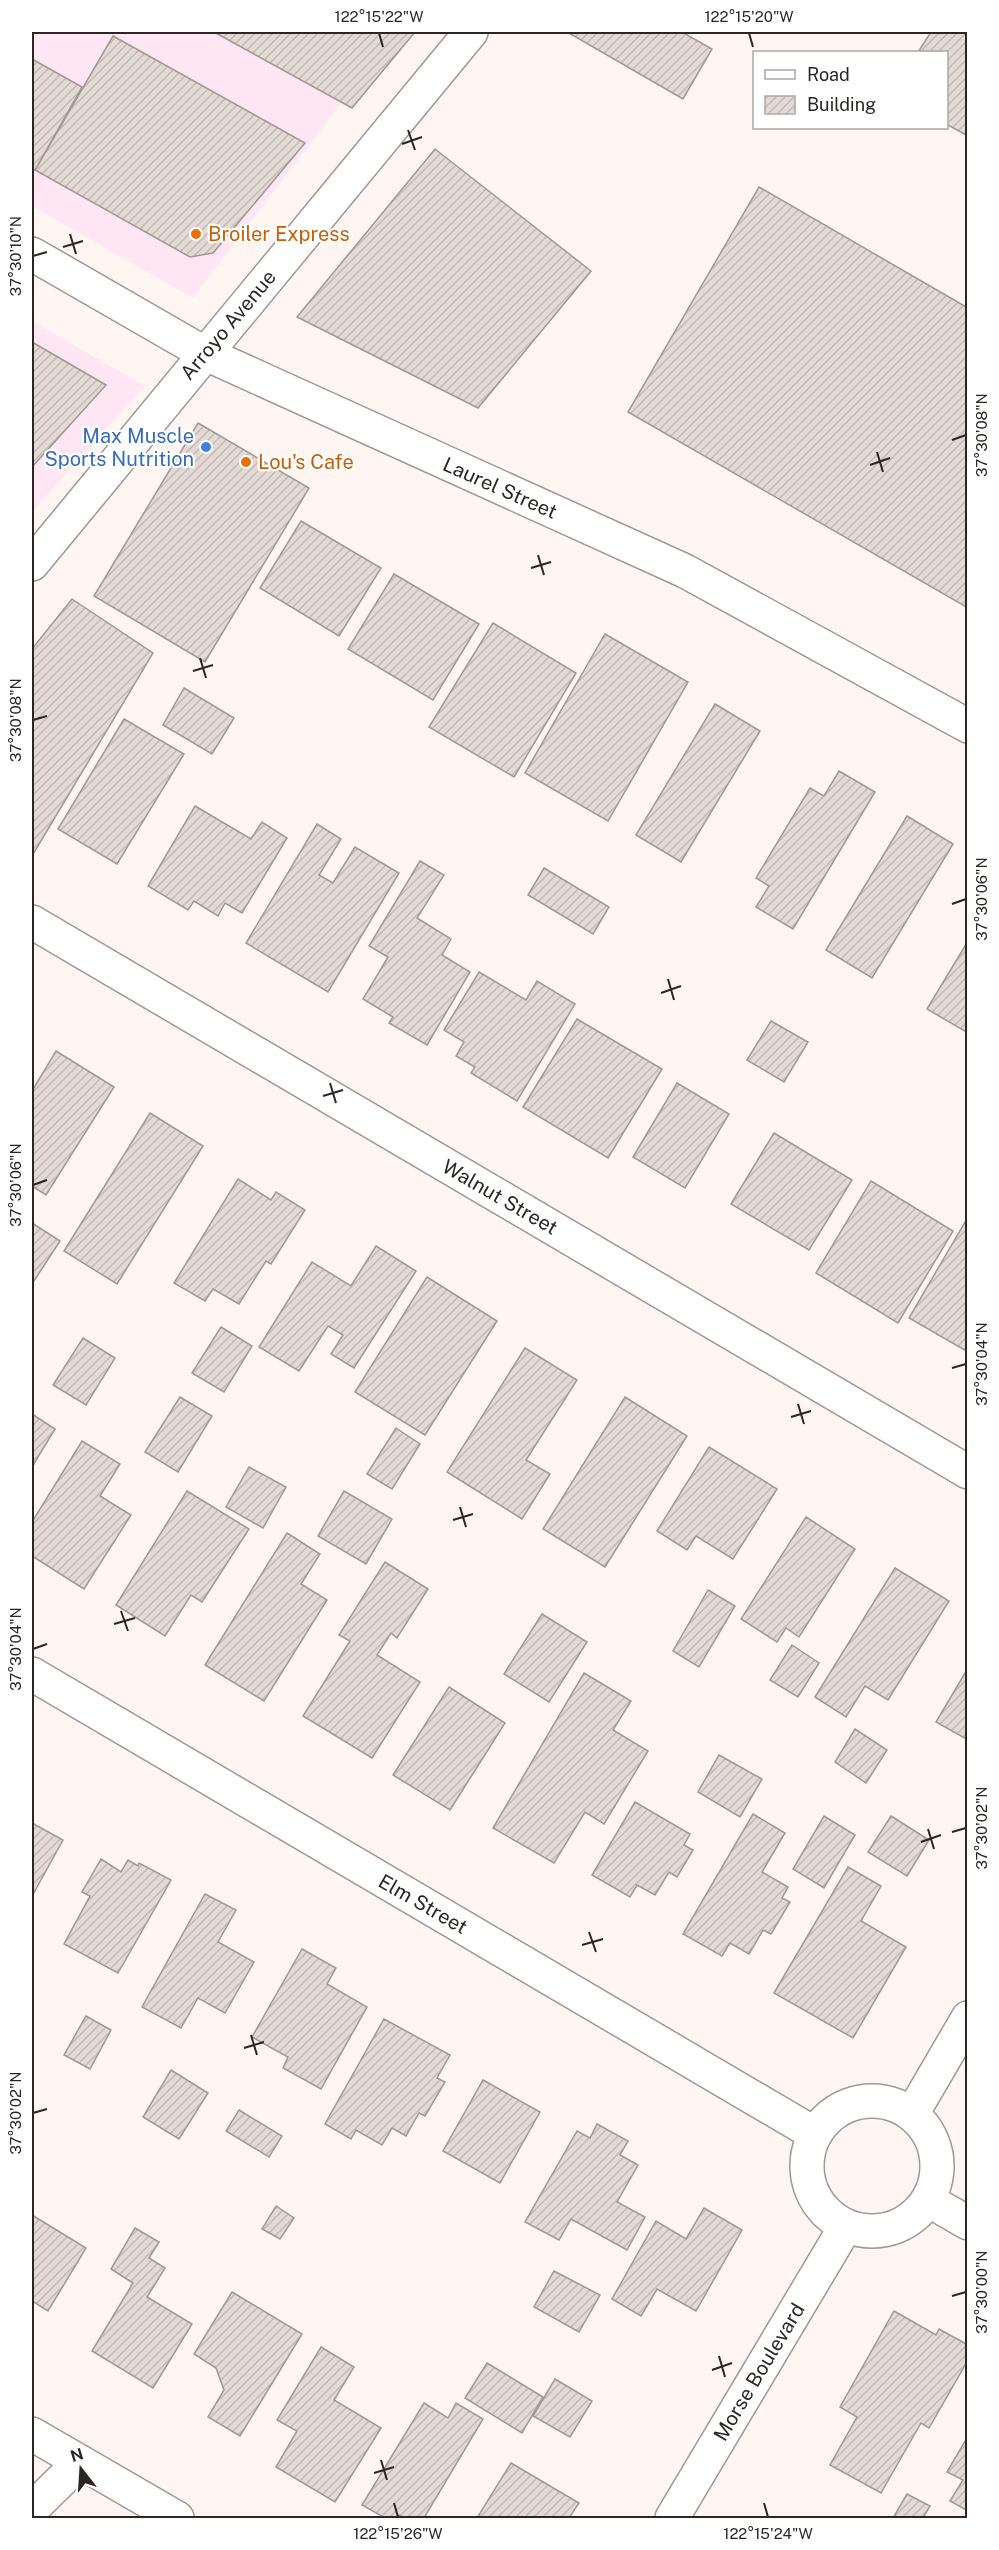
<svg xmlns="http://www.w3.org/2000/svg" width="999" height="2550" viewBox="0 0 999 2550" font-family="'Public Sans',sans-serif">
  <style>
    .commercial { fill: #fee7f3 }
    .building { fill: url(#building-hatch); stroke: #a19793; stroke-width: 1.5 }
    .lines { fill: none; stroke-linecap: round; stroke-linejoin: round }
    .minor-casing { stroke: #a19793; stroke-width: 36 }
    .tertiary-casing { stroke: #a19793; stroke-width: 36 }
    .minor { stroke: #fff; stroke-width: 33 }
    .tertiary { stroke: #fff; stroke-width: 33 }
    .ticks { fill: none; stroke: #2a2624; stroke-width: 2 }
    .food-dot { fill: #e8710a; stroke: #fff; stroke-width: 2 }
    .shop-dot { fill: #3f7fe0; stroke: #fff; stroke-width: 2 }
    .labels { text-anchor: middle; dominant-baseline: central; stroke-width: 4.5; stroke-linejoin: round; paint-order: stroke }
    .food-label { font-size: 20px; fill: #c56008; stroke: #fff; text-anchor: start }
    .street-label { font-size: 20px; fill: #2a2624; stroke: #fff }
    .shop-label { font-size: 20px; fill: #366cbe; stroke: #fff; text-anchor: end }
    .neatline { fill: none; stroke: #2a2624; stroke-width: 2 }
    .ticks-label { font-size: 15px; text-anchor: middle; fill: #2a2624 }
  </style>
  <defs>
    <pattern id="building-hatch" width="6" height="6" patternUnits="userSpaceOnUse" patternTransform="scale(1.5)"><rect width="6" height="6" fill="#e3d9d5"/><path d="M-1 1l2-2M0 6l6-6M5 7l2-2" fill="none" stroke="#c3bab7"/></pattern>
  </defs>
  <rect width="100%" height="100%" fill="#fff6f3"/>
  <!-- commercial -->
  <g class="commercial">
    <polygon points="32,32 395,32 193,298 32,206"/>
    <polygon points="32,321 145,386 32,512"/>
  </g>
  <!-- building -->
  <g class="building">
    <polygon points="214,32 415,32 352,108"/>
    <polygon points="567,32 682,32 712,49 683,99"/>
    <polygon points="931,32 968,32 968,136 946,124 946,52 918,52"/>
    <polygon points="113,36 305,143 213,253 190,257 35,170"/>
    <polygon points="32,59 82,87 35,170 32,168"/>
    <polygon points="435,149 591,271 478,408 297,317"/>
    <polygon points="759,187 968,308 968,608 628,412"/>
    <polygon points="32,342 106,385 32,467"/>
    <polygon points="198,423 309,488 205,662 94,596"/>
    <polygon points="301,521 381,568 339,636 260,588"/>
    <polygon points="394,574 479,624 433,700 348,649"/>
    <polygon points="72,599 153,653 32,856 32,649"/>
    <polygon points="493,623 576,673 514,777 429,727"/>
    <polygon points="605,634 688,682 608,821 525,773"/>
    <polygon points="184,688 234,718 212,754 163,725"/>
    <polygon points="715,704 760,731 681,862 636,835"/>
    <polygon points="124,719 184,754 117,864 58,829"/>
    <polygon points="839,771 875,792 793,929 756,907 769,886 756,878 810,788 824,796"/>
    <polygon points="195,806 251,839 262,822 287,838 242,913 225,903 218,916 194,901 188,910 148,886"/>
    <polygon points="907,816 953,844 872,978 826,950"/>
    <polygon points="317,824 341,839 319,875 333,883 355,847 399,873 328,992 246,943"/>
    <polygon points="420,861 444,875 417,918 451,939 442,955 470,972 427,1045 389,1023 393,1017 363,999 388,957 369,946"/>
    <polygon points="544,868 609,907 593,934 528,895"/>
    <polygon points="968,941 968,1033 927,1009"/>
    <polygon points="479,972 526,1000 537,981 575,1004 517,1101 471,1073 475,1067 456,1056 464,1042 444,1030"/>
    <polygon points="577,1019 662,1069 608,1158 523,1107"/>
    <polygon points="771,1021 808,1042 784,1082 747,1060"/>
    <polygon points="56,1051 114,1087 46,1195 32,1186 32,1091"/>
    <polygon points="677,1083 729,1114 685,1188 633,1157"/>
    <polygon points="150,1113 203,1146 117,1284 64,1251"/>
    <polygon points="774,1133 852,1180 809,1250 731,1204"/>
    <polygon points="238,1179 271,1200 276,1192 305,1210 271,1264 266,1261 239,1304 213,1289 205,1301 174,1283"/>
    <polygon points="871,1181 953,1231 898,1323 816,1273"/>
    <polygon points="968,1217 968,1352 909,1318"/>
    <polygon points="32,1223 60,1241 32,1284"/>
    <polygon points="376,1246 416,1271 354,1368 331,1354 343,1335 328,1326 299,1371 259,1347 312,1262 351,1286"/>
    <polygon points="427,1277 497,1321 425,1435 355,1392"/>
    <polygon points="221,1327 252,1346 224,1392 192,1373"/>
    <polygon points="83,1338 115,1358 86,1405 53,1385"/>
    <polygon points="525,1348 577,1380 526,1460 550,1474 522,1519 447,1472"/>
    <polygon points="180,1397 212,1416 178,1472 145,1452"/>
    <polygon points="625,1397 687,1436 605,1567 543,1529"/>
    <polygon points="32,1414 55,1429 32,1467"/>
    <polygon points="396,1428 420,1444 392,1489 367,1474"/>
    <polygon points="82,1441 120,1464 100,1496 131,1515 84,1589 32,1556 32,1522"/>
    <polygon points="709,1447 777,1489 733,1559 696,1536 687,1550 657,1531"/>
    <polygon points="249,1467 286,1487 263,1528 226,1507"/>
    <polygon points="187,1491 249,1529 202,1602 191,1595 165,1636 116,1605"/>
    <polygon points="344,1491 392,1519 366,1564 318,1536"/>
    <polygon points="806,1517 855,1549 799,1637 786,1628 777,1642 741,1619"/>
    <polygon points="287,1533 320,1554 301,1584 327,1600 264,1701 205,1665"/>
    <polygon points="385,1562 428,1589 397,1638 391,1633 377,1655 420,1682 372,1758 303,1716 350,1641 339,1635"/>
    <polygon points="895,1568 949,1601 888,1700 865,1686 846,1717 815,1697"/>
    <polygon points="708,1590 735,1606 699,1667 673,1651"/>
    <polygon points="542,1614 587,1642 549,1702 504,1674"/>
    <polygon points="792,1645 819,1663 798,1697 770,1680"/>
    <polygon points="968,1668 968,1740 936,1722"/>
    <polygon points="584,1673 631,1701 613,1730 648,1751 604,1824 585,1812 554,1863 493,1828"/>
    <polygon points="449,1687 505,1723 450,1810 393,1775"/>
    <polygon points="855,1729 887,1750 866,1783 835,1762"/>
    <polygon points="719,1755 762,1779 740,1817 698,1792"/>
    <polygon points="635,1802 690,1834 684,1845 693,1850 677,1877 669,1872 655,1895 637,1885 630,1897 592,1875"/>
    <polygon points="753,1814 785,1833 762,1872 788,1887 782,1898 790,1902 771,1934 763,1930 749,1954 730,1943 722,1956 683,1934"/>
    <polygon points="824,1816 855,1835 824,1888 793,1869"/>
    <polygon points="891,1816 929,1840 907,1876 868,1852"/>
    <polygon points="32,1823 63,1840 32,1896"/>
    <polygon points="101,1859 121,1872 128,1860 138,1866 139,1863 171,1880 118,1973 64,1944 90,1896 82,1892"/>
    <polygon points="848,1867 881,1886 861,1921 906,1947 853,2038 774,1993"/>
    <polygon points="205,1894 236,1910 218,1942 254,1962 225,2013 198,1998 181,2028 142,2007"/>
    <polygon points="302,1949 336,1968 327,1984 367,2007 321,2089 283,2068 288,2057 252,2037"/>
    <polygon points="86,2016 111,2030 90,2069 64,2055"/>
    <polygon points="384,2019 450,2055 437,2078 445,2082 425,2116 419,2113 406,2136 392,2128 382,2145 356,2130 351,2139 325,2124"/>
    <polygon points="171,2070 208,2093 179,2139 143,2117"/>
    <polygon points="483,2080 540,2112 500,2183 443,2151"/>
    <polygon points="239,2110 282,2136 269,2157 226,2131"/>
    <polygon points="597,2124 628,2141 620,2155 638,2165 617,2202 645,2217 627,2250 571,2219 559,2240 525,2222 577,2131 590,2138"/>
    <polygon points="276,2206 294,2218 280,2239 262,2229"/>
    <polygon points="704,2208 742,2230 696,2311 657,2289 641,2316 612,2299 656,2221 686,2239"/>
    <polygon points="32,2215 86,2248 48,2311 32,2301"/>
    <polygon points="135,2228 159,2242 149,2258 165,2268 147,2297 192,2324 153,2388 92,2351 133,2283 111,2269"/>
    <polygon points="554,2271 600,2295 579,2332 534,2307"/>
    <polygon points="232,2292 302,2334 240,2436 208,2417 224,2390 216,2368 194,2354"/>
    <polygon points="894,2311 936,2335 939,2329 968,2345 968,2360 929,2428 921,2423 881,2493 830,2465 857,2417 840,2407"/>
    <polygon points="321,2347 354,2367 334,2400 381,2428 335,2502 276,2467 297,2431 277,2420"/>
    <polygon points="487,2363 543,2397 522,2433 465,2398"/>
    <polygon points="555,2379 592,2401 570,2437 533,2416"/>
    <polygon points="424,2403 448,2418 456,2403 483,2419 424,2518 405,2518 399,2515 397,2518 385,2518 362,2505"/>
    <polygon points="968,2436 968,2511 950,2501 963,2480 947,2472"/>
    <polygon points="511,2463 579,2503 569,2518 477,2518"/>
    <polygon points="907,2494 930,2506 923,2518 893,2518"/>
  </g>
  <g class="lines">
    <defs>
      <g id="minor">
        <polyline points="32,564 471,32"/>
        <polyline points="32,922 968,1472"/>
        <polyline points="32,1674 815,2134"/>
        <circle cx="872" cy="2166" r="65"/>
        <polyline points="912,2114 968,2018"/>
        <polyline points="928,2200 968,2223"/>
        <polyline points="32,2434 177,2518"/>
        <polyline points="32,2509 80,2462"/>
        <polyline points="672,2518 846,2226"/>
      </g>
      <polyline id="tertiary" points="32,254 204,353 685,571 968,726"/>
    </defs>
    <!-- minor casing -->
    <use href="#minor" class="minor-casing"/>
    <!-- tertiary casing -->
    <use href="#tertiary" class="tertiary-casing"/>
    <!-- minor -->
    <use href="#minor" class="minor"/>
    <!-- tertiary -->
    <use href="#tertiary" class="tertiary"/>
  </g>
  <!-- ticks -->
  <path class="ticks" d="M379 33 383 47M749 33 753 47M408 130 415 150M402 144 422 137M70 234 76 254M63 247 83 241M33 256 47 252M952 440 966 435M877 452 883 472M870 465 890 458M538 555 544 575M531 568 551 562M200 658 206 678M193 671 213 665M33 720 47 716M952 904 966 899M668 979 674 1000M661 993 681 986M330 1083 336 1103M323 1096 343 1090M33 1185 47 1180M952 1368 966 1364M798 1404 804 1424M791 1417 811 1411M460 1507 466 1527M453 1520 473 1514M121 1611 128 1631M114 1624 135 1618M33 1649 47 1644M928 1829 934 1849M952 1832 966 1828M921 1842 941 1835M589 1932 596 1952M582 1945 603 1939M251 2035 257 2055M244 2048 264 2042M33 2113 47 2109M952 2296 966 2292M719 2356 725 2377M712 2370 732 2363M381 2460 387 2480M374 2473 394 2467M394 2503 398 2517M764 2503 768 2517"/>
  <!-- markers -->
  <g class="food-dot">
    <circle cx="196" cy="234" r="6"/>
    <circle cx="246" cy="462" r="6"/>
  </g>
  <circle class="shop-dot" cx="206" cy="447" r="6"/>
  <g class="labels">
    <!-- food labels -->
    <g class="food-label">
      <text x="208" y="234">Broiler Express</text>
      <text x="258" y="462">Lou's Cafe</text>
    </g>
    <!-- street labels -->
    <g class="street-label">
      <text transform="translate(228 325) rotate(-50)">Arroyo Avenue</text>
      <text transform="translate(500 488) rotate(24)">Laurel Street</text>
      <text transform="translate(500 1197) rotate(30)">Walnut Street</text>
      <text transform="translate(423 1904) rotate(30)">Elm Street</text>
      <text transform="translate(759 2372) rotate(-59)">Morse Boulevard</text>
    </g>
    <!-- shop labels -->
    <g class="shop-label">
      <text x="194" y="436">Max Muscle<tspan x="194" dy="23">Sports Nutrition</tspan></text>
    </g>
  </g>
  <!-- border -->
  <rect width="999" height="2550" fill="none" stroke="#ffffff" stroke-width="66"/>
  <!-- legend -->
  <rect x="753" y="51" width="195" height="78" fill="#ffffff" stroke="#aaa8a7" stroke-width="1.5"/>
  <rect x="765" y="70" width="30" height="9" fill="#ffffff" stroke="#aaa8a7" stroke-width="1.5"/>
  <text x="807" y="81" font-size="18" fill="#2a2624">Road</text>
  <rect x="765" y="96" width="30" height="18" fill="url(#building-hatch)" stroke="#aaa8a7" stroke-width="1.5"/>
  <text x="807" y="111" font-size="18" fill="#2a2624">Building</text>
  <!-- north arrow -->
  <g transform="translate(81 2469) rotate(343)" stroke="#ffffff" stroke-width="4.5" paint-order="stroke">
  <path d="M0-4.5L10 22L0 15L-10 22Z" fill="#2a2624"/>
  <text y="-9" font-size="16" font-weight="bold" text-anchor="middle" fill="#2a2624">N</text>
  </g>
  <rect x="33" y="33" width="933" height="2484" class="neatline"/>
  <g class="ticks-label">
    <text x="379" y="22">122°15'22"W</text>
    <text x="749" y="22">122°15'20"W</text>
    <text transform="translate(16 256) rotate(-90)" y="5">37°30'10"N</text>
    <text transform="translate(982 435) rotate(-90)" y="5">37°30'08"N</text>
    <text transform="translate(16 720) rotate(-90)" y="5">37°30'08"N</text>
    <text transform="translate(982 899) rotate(-90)" y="5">37°30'06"N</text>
    <text transform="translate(16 1185) rotate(-90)" y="5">37°30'06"N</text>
    <text transform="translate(982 1364) rotate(-90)" y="5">37°30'04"N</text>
    <text transform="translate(16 1649) rotate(-90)" y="5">37°30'04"N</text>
    <text transform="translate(982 1828) rotate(-90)" y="5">37°30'02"N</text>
    <text transform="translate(16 2113) rotate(-90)" y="5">37°30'02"N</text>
    <text transform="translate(982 2292) rotate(-90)" y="5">37°30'00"N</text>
    <text x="398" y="2539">122°15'26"W</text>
    <text x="768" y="2539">122°15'24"W</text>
  </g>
</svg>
